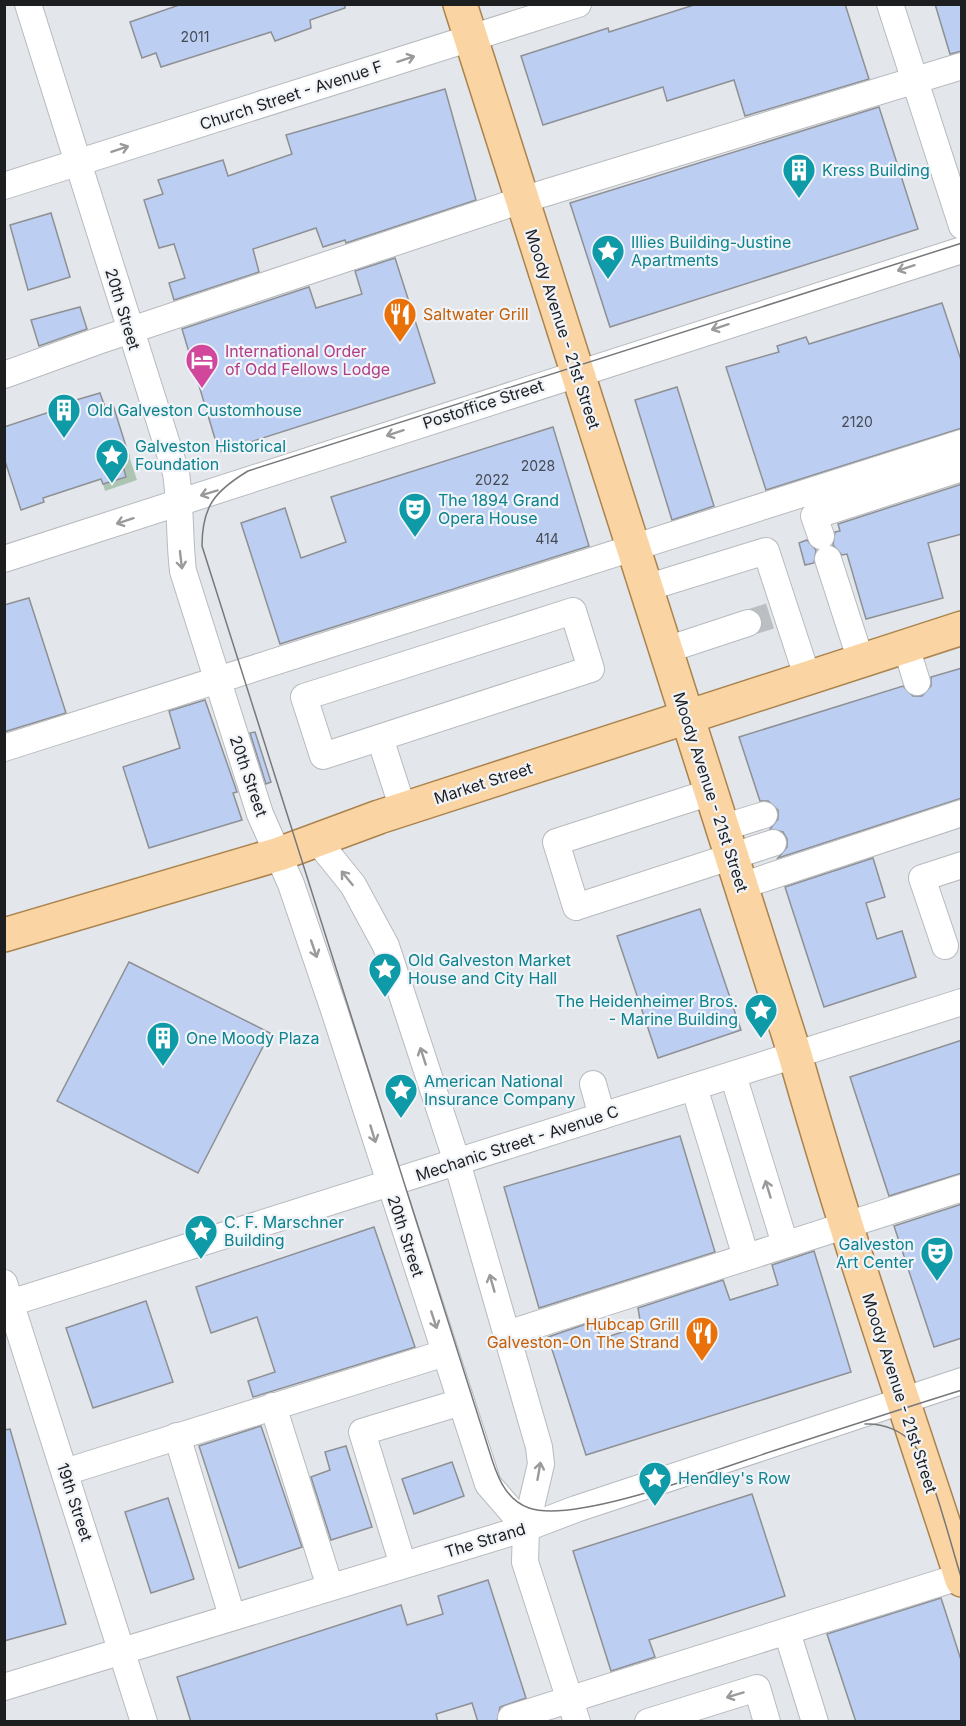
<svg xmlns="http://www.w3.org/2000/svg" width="966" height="1726" viewBox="0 0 966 1726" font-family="Inter,sans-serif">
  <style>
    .green { fill: #adc4b3 }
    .building { fill: #bccff2; stroke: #8e9094; stroke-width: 1.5 }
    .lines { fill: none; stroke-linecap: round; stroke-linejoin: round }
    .minor-tunnel { stroke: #bbbec2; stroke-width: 26; stroke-dasharray: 26 13; stroke-linecap: butt }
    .minor-casing { stroke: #b7babe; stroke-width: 28 }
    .major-casing { stroke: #ab834d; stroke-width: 36 }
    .minor { stroke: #fff; stroke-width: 26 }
    .major { stroke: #fad5a3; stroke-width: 33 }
    .tram { stroke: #77787b; stroke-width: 1.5 }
    .oneway { stroke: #999a9b }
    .labels { text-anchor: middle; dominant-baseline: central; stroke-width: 4.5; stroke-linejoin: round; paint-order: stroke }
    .number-label { font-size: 14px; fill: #454a54 }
    .street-label { font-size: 16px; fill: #1d1e20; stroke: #f0f3f7 }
    .culture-label { font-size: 16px; fill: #0d838f; stroke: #f0f3f7; text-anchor: start }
    .food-label { font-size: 16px; fill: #c56008; stroke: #f0f3f7; text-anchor: start }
    .hotel-label { font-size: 16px; fill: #b23c85; stroke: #f0f3f7; text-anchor: start }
  </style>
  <rect width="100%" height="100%" fill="#e3e6ea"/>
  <!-- green -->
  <polygon class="green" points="129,456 137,480 105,491 103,484 126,477 121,459"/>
  <!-- building -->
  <g class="building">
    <polygon points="182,4 345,4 345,8 310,20 311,28 275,41 271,32 161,67 156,53 142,58 130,22"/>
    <polygon points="697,4 845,4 869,79 745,116 734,80 667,101 663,87 543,125 521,56 608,28 609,32"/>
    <polygon points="935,4 962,4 962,51 950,54"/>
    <polygon points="445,89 476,200 346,243 345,240 323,247 316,228 253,249 259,272 174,300 169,283 185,278 174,244 159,248 144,200 163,194 158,180 223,160 228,176 292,154 286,135"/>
    <polygon points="879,107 918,229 610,327 570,203"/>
    <polygon points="51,213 70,277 28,290 10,225"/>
    <polygon points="395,258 435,383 219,452 182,329 309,287 316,308 362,294 355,271"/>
    <polygon points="942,303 962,363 962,428 766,490 726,367 779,352 777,346 806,337 809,344"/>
    <polygon points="80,307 87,329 39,346 31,320"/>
    <polygon points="677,387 714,506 672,520 635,400"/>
    <polygon points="100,393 105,407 113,405 129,456 121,459 126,477 103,484 101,479 43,498 44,502 21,510 4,458 4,427 77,403 76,400"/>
    <polygon points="553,427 589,546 280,644 241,523 285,508 301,558 346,542 331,497"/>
    <polygon points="962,484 962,534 928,543 943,598 866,619 847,554 842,555 833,545 835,532 840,531 838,524"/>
    <polygon points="807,540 816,550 814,563 805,565 799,543"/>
    <polygon points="29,598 66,713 4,732 4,605"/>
    <polygon points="962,668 962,798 778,858 787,847 787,839 783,832 770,829 778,819 778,810 768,801 760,801 739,737 903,686 913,696 922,696 931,686 931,677"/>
    <polygon points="205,700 237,792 233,793 242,820 149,848 123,767 180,748 169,711"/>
    <polygon points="255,732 271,782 266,784 250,733"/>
    <polygon points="873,858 885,897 866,903 877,939 902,931 916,977 824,1007 785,887"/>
    <polygon points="700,909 741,1030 658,1058 617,936"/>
    <polygon points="129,962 270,1033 198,1173 57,1101"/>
    <polygon points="962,1040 962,1173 889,1196 850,1077"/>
    <polygon points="680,1136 715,1252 539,1308 504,1187"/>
    <polygon points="962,1204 962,1338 934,1347 894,1226"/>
    <polygon points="374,1227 415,1347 253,1397 248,1381 275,1372 257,1317 211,1333 196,1287"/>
    <polygon points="814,1251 851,1372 586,1455 548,1337 595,1321 601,1339 641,1326 638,1308 723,1280 730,1300 778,1285 772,1265"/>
    <polygon points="146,1301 173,1382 93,1408 66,1328"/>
    <polygon points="261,1426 302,1547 239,1568 199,1446"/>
    <polygon points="10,1429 66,1624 4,1641 4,1430"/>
    <polygon points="346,1446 372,1527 331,1540 311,1477 330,1470 325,1452"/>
    <polygon points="452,1462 464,1496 414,1514 402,1479"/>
    <polygon points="752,1494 785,1596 649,1640 655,1657 611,1671 573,1551"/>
    <polygon points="168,1498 194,1579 151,1593 125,1512"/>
    <polygon points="488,1580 526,1698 500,1707 497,1722 478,1722 472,1703 436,1714 438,1722 191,1722 177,1677 401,1605 407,1625 443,1614 438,1596"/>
    <polygon points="941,1598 962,1663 962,1722 856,1722 827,1634"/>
  </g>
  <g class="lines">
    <!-- minor-tunnel -->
    <polyline class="minor-tunnel" points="748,623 770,616"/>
    <defs>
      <g id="minor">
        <path d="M28 4 176 473C181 506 179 538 183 571L260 814 291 884 334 1010 488 1484 526 1528"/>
        <polyline points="890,4 962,226"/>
        <polyline points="4,186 578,4"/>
        <polyline points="4,375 98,341 522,200 962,66"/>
        <polyline points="821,536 814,516 962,468"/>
        <polyline points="4,559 962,250"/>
        <polyline points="828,559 861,661"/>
        <polyline points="646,588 766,551 808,679"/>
        <polygon points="573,611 591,669 323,756 304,697"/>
        <polyline points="906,647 917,682"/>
        <polyline points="666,650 748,623"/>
        <polyline points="380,738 403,809"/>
        <polyline points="4,748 962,443"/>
        <polyline points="711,792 556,842 576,907 773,843"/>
        <polyline points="722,828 764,815"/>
        <polyline points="316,839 353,885 386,946 457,1162 539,1447 541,1464 526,1528 525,1562 577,1722"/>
        <polyline points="741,886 962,813"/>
        <polyline points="945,946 922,878 962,865"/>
        <polyline points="733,1075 785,1244"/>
        <polyline points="593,1084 602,1116"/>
        <polyline points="694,1087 746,1257"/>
        <polyline points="4,1283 144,1722"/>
        <polyline points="4,1305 962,1002"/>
        <polyline points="507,1334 962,1188"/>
        <polyline points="273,1406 330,1587"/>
        <polyline points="177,1436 232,1616"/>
        <polyline points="65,1472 445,1353"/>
        <polyline points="403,1565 362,1432 461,1402"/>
        <polyline points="787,1632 815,1722"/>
        <polyline points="4,1687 526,1528 576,1509 962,1381"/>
        <polyline points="511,1718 962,1576"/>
        <polyline points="648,1722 757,1688 767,1722"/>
      </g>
      <g id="major">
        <path d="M460 4 795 1055C845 1232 905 1405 962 1580"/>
        <polyline points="4,935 279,854 379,817 962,628"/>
      </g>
    </defs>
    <!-- minor casing -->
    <use href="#minor" class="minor-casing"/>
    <!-- major casing -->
    <use href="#major" class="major-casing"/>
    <!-- minor -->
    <use href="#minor" class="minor"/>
    <!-- major -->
    <use href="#major" class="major"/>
    <!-- tram -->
    <g class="tram">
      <path d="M962 243 248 471C215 491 202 506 202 546L488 1447C495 1470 503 1499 529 1508 577 1525 728 1465 779 1449 840 1429 901 1409 962 1390"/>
      <path d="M865 1424C883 1423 903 1431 914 1445 932 1466 952 1550 962 1580"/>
    </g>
  </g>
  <!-- one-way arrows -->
  <defs><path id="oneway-shaft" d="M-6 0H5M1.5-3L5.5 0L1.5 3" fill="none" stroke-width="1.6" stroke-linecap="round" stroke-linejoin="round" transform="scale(1.5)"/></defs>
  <g class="oneway">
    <use href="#oneway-shaft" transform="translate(406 59) rotate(-18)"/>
    <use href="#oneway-shaft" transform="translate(120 149) rotate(-18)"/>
    <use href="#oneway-shaft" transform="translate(906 268) rotate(162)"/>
    <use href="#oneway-shaft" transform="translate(720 327) rotate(162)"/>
    <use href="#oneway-shaft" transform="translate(395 433) rotate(162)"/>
    <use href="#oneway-shaft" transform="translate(209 493) rotate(163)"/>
    <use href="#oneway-shaft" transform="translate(125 521) rotate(162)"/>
    <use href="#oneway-shaft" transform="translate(181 560) rotate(83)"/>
    <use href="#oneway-shaft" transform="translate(347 878) rotate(-129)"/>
    <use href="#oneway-shaft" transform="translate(314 949) rotate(71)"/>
    <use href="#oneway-shaft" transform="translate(423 1056) rotate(-108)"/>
    <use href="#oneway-shaft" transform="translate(373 1134) rotate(73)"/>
    <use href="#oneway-shaft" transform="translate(768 1189) rotate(-107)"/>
    <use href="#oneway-shaft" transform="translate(492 1283) rotate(-106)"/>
    <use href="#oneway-shaft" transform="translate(434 1320) rotate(72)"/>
    <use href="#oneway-shaft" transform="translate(539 1471) rotate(-80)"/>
    <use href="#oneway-shaft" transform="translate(735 1695) rotate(163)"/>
  </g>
  <!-- icons -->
  <defs>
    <symbol id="building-pin" viewBox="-11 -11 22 30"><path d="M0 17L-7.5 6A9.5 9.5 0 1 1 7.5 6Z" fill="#0f9aa8" stroke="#f0f3f7"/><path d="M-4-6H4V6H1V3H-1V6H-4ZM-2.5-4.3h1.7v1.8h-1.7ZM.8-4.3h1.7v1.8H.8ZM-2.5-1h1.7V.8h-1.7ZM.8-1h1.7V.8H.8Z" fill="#fff"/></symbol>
    <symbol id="sight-pin" viewBox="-11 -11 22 30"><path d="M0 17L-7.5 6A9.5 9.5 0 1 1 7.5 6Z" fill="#0f9aa8" stroke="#f0f3f7"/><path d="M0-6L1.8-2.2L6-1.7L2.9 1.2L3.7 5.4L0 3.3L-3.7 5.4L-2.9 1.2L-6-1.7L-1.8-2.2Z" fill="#fff"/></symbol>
    <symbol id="restaurant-pin" viewBox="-11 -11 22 30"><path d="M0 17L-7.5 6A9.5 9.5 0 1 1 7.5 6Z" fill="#e8710a" stroke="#f0f3f7"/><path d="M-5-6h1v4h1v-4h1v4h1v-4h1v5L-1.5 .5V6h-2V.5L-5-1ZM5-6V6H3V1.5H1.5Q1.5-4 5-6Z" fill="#fff"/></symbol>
    <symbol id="hotel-pin" viewBox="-11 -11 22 30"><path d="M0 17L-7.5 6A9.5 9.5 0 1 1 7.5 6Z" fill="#d1479c" stroke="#f0f3f7"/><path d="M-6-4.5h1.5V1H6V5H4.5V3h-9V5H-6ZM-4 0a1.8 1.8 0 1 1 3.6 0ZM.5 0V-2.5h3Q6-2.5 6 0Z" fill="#fff"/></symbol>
    <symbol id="theatre-pin" viewBox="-11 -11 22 30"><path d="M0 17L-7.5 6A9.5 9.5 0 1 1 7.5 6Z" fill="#0f9aa8" stroke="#f0f3f7"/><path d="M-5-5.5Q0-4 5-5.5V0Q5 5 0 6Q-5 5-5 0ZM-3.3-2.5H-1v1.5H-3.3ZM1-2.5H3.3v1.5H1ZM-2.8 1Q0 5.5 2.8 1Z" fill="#fff"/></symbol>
  </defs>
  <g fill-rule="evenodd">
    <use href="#building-pin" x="780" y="151" width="38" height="52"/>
    <use href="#sight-pin" x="589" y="232" width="38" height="52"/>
    <use href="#restaurant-pin" x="381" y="295" width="38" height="52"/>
    <use href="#hotel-pin" x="183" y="341" width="38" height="52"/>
    <use href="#building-pin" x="45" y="391" width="38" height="52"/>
    <use href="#sight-pin" x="93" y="436" width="38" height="52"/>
    <use href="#theatre-pin" x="396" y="490" width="38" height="52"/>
    <use href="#sight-pin" x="366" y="950" width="38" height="52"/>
    <use href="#sight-pin" x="742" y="991" width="38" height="52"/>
    <use href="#building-pin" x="144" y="1019" width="38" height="52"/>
    <use href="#sight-pin" x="382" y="1071" width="38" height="52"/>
    <use href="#sight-pin" x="182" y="1212" width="38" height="52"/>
    <use href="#theatre-pin" x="918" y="1234" width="38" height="52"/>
    <use href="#restaurant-pin" x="683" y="1314" width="38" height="52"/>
    <use href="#sight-pin" x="636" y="1459" width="38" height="52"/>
  </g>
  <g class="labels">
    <!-- number labels -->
    <g class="number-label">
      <text x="195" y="36">2011</text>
      <text x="857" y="421">2120</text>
      <text x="538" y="465">2028</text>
      <text x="492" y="479">2022</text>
      <text x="547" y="538">414</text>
    </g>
    <!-- street labels -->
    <g class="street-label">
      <text transform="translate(291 95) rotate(-18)">Church Street - Avenue F</text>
      <text transform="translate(123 309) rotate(73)">20th Street</text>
      <text transform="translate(563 329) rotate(72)">Moody Avenue - 21st Street</text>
      <text transform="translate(483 404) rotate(-18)">Postoffice Street</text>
      <text transform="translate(249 776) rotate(71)">20th Street</text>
      <text transform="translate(483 783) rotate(-18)">Market Street</text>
      <text transform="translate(711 792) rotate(72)">Moody Avenue - 21st Street</text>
      <text transform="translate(517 1143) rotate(-18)">Mechanic Street - Avenue C</text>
      <text transform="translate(406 1236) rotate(72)">20th Street</text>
      <text transform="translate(900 1393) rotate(72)">Moody Avenue - 21st Street</text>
      <text transform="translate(75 1502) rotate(72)">19th Street</text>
      <text transform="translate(485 1540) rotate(-17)">The Strand</text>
    </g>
    <!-- culture labels -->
    <g class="culture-label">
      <text x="822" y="170">Kress Building</text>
      <text x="631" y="242">Illies Building-Justine<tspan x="631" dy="18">Apartments</tspan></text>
      <text x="87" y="410">Old Galveston Customhouse</text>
      <text x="135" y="446">Galveston Historical<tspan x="135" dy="18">Foundation</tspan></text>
      <text x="438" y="500">The 1894 Grand<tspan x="438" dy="18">Opera House</tspan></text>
      <text x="408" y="960">Old Galveston Market<tspan x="408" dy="18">House and City Hall</tspan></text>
      <text x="738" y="1001" text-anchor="end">The Heidenheimer Bros.<tspan x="738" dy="18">- Marine Building</tspan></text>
      <text x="186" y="1038">One Moody Plaza</text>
      <text x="424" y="1081">American National<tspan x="424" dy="18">Insurance Company</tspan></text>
      <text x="224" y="1222">C. F. Marschner<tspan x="224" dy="18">Building</tspan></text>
      <text x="914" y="1244" text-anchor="end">Galveston<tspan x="914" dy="18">Art Center</tspan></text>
      <text x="678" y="1478">Hendley's Row</text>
    </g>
    <!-- food labels -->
    <g class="food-label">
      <text x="423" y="314">Saltwater Grill</text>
      <text x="679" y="1324" text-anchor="end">Hubcap Grill<tspan x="679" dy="18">Galveston-On The Strand</tspan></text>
    </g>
    <!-- hotel labels -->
    <g class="hotel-label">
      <text x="225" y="351">International Order<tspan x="225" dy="18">of Odd Fellows Lodge</tspan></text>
    </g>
  </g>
  <!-- border -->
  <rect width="966" height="1726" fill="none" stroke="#1d1e20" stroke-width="12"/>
</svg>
